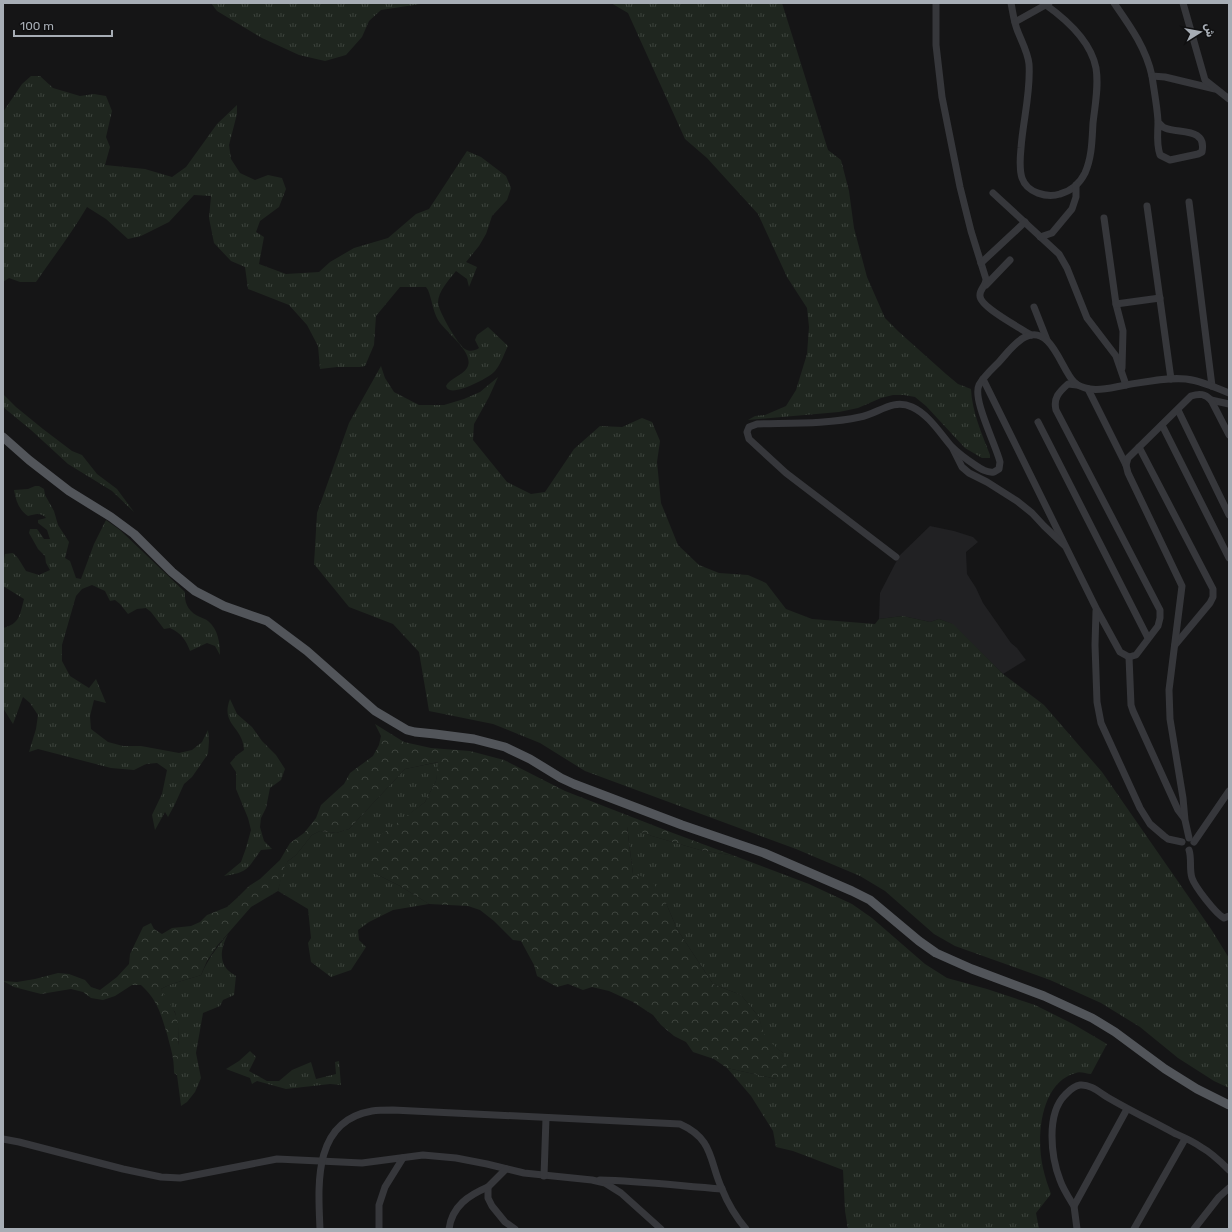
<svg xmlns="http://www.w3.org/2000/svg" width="1232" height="1232" viewBox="0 0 1232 1232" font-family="Rubik,'Noto Naskh Arabic',sans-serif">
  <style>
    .built { fill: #212123 }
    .grass { fill: url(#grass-tufts) }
    .forest { fill: url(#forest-crowns) }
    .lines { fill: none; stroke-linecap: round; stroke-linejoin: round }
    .minor { stroke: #36373b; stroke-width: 7 }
    .major { stroke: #52555a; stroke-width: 9 }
  </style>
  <defs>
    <pattern id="grass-tufts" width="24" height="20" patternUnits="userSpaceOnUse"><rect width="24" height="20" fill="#1f261f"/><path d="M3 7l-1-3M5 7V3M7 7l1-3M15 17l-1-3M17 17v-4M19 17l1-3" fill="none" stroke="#3d433d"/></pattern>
    <pattern id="forest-crowns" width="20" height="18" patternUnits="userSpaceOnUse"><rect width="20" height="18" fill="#1f261f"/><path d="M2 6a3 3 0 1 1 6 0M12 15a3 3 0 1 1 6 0" fill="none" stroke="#3d433d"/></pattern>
  </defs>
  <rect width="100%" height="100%" fill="#151516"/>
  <!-- built -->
  <polygon class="built" points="930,526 954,531 973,537 978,542 966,552 967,574 976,588 983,603 1011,643 1017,648 1026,660 1003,674 952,624 939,619 930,622 903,616 879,619 880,593 895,564 900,555"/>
  <!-- grass -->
  <g class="grass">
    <polygon points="211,3 427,3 381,10 369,21 362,37 346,55 325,61 299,55 262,38 217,11"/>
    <path d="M611 3H782L828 150 841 160 849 191 854 228 867 277 885 318 899 332 946 374 958 384 971 389C972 412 982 434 990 455V458H982L965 448 926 406 915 397 904 395H893L881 398 858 408 839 412 748 420 755 416 765 415 786 406 796 390 807 354 809 327 807 308 787 277 758 214 707 158 685 139 628 13Z"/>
    <path d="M31 76H40L53 88 80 96 94 94 106 96 112 111 106 137 110 147 105 165 145 169 172 177 186 167 217 124 237 105V114L229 145 231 159 240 173 255 180 268 175 282 178 286 189 279 207 260 221 256 232 264 237 259 264 286 274 319 272 330 262 354 248 388 238 416 214 429 209 467 151 481 157 506 176 511 188 507 200 492 216 486 234 479 246 466 262 477 267 469 287 467 279 456 271C449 280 438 291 438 303 439 312 458 345 465 349 469 352 475 351 479 348L475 340 477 335 488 327 508 346C504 354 501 364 495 371 489 378 459 393 450 390 447 389 447 388 446 386 450 378 462 376 467 368 476 353 445 332 438 320 433 311 432 300 428 290L426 287H400L376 316 374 345 365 366 360 367H337L320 369 318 346 307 325 289 305 248 289 245 267 231 261 214 243 209 218 211 196 194 195 169 222 141 236 128 239 106 219 87 207C72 233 53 257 36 282H20L9 278 3 282V112L22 84Z"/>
    <polygon points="381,366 385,378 394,392 419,405 444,405 464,399 480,392 498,377 489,397 474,424 473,440 507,482 531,494 545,492 574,449 600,426 622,427 642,418 652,422 660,441 657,462 661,503 678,545 699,565 719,573 748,575 766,583 786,609 812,619 875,624 879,619 903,616 930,622 939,619 953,624 1003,674 1044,705 1102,772 1211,929 1229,958 1229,1088 1214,1081 1178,1058 1140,1027 1101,1003 1050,980 955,946 934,934 885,891 860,876 796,849 585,771 540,743 493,724 429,711 419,652 393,624 349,607 314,564 317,513 349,423"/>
    <polygon points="3,394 16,407 43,429 72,451 82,455 97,474 117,489 134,512 112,491 68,464 31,430 3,407"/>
    <path d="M35 486H39L44 489 45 495 54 511 58 525 69 542 65 558 70 561 76 578 81 579 94 544 106 520 120 530 185 592C184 604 189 612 200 617 202 618 206 619 208 621 218 629 220 643 220 655L215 646 207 643 190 651C186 640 181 633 170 628L164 629 151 612 146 608 137 609 128 614 120 604 115 600 110 601 105 591 92 585 82 589 76 596 62 645V661L70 676 89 688 96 679 106 703 94 700 90 716 91 729 108 742 123 746H141L179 753 192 750 202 742 208 730 209 741 208 754 192 777 184 784 175 804 168 817 165 812 155 830 152 815 162 794 167 770 157 763 146 764 134 770 111 768 38 749 29 752 36 729 38 715 30 703 23 697 13 724 3 708V628C20 624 20 614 24 599L3 586V564L5 554 13 553 18 558 26 571 39 575 50 570 46 563 45 556 38 549 29 533 30 529H37L44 539H50L47 530 38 523V520L46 518C41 512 35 514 28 516 19 510 16 501 14 490L28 489Z"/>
    <path d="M230 699 237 714 252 727 262 741 276 755 285 769 281 780 270 788 266 808 261 818 260 827 264 841 272 849 261 850C247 869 249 872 224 876L241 862 246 848 251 830 248 818 236 789V772L230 763 237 755 244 750C243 726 220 725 230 699Z"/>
    <polygon points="439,762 436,781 425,802 407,816 374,873 400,886 429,904 393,910 369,922 358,930 359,940 366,947 351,970 331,977 311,962 308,943 311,938 308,909 278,891 283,868 288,861 296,855 312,835 320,831 336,833 349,829 405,769"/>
    <path d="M627 826 652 836 700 850 735 856 809 884 852 904 872 918 925 964 947 978 987 989 1035 1005 1073 1024 1107 1044 1091 1074C1086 1074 1080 1071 1076 1073 1040 1082 1036 1138 1043 1168 1045 1177 1048 1186 1051 1194L1036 1213 1039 1229H848L845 1211 843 1170 793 1151 776 1147 773 1131 751 1096 727 1068 776 1079 783 1053 764 1038 759 1017 741 995 713 984 677 929 666 903 633 874Z"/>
    <path d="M228 934C223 944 218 957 226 968 228 971 233 974 236 976L234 995 223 1000 220 1006 203 1013 196 1053 201 1078 195 1092 187 1102 181 1106 177 1075V1050L179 1041 178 1027 175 1012 165 999 161 989C174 982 187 980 201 975 208 959 217 947 228 934Z"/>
    <polygon points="250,1051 256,1057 249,1071 267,1081 279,1081 292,1070 311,1062 316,1079 336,1074 335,1062 339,1061 341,1085 330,1084 286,1089 257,1081 252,1084 250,1078 226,1069 239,1061"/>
  </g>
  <!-- forest -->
  <path class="forest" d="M375 724 404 742 431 748 470 751 504 760 565 791 673 833 735 856 700 850 652 836 627 827 633 874 651 879 666 903 677 929 713 984 741 995 759 1017 765 1038 783 1053 787 1068 776 1079 727 1068 714 1059 693 1052 686 1042 674 1036 661 1025 653 1015 633 1002 609 991 592 987 583 990 568 984 557 987 537 976 534 965 521 941 513 940 494 921 480 910 468 906 429 904 400 886 374 873 369 858 381 835 425 802 436 781 438 762 405 769 349 829 336 833 320 831 312 835 296 855 288 861 284 868 278 891 251 907 217 946 207 961 201 975C187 980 174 982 161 989 165 998 172 1005 175 1013 182 1030 177 1056 177 1075L174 1073C174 1056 171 1050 167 1034 160 1012 158 1001 141 985H132L115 996 103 1000 91 998 83 992 71 989 41 994 14 987 3 981 17 982 35 979 58 973 69 974 85 980 91 987 100 990 117 977 129 964 130 954 143 927 151 923 154 929 162 934 172 928 191 926 200 922 207 915 227 907 237 898 249 886 260 879 280 860 290 843 304 833 316 818 321 805 344 784 350 773 373 756 379 745 381 736Z"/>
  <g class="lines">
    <!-- minor -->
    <g class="minor">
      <path d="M936 3V45L942 97 960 187 971 231 986 279C986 286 979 290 980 296 980 307 1022 329 1031 335"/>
      <path d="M1011 3C1013 13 1014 23 1018 32 1022 42 1028 53 1029 64 1031 92 1023 120 1021 148 1020 158 1019 169 1022 178 1027 193 1047 198 1060 194 1071 191 1080 183 1085 173 1092 157 1092 140 1093 123 1095 105 1099 86 1096 68 1091 42 1067 20 1046 5"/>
      <path d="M1114 3C1130 26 1146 48 1152 76L1165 77 1215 89"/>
      <polyline points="1183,3 1205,80 1229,99"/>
      <polyline points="1015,22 1049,3"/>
      <path d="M1152 76C1154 91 1157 105 1158 121 1158 133 1156 143 1160 155L1170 160 1198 154 1202 152C1207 127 1179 134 1165 128 1162 127 1160 124 1158 122"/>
      <polyline points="993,193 1059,254 1067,268 1087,318 1116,356 1126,385"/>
      <polyline points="1189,202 1212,386"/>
      <polyline points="1147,206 1171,379"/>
      <polyline points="1104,218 1116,304 1123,331 1122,368"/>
      <polyline points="1040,237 1052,233 1072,209 1076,197 1076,185"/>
      <polyline points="981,263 1025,222"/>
      <polyline points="986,285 1010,260"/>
      <polyline points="1116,304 1160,298"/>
      <polyline points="1034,307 1047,340"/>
      <path d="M983 379 1097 610 1120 652 1129 657 1136 655 1158 626 1160 618V610L1056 410C1053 398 1059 392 1068 384L1077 385"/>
      <polyline points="1088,389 1126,465"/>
      <polyline points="1211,400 1229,404"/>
      <polyline points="1178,410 1229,515"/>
      <polyline points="1038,422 1148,638"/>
      <polyline points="1162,425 1229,558"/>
      <polyline points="1139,447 1213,589 1213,597 1210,603 1175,645"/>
      <polyline points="953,449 962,467 969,473 987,482 1017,501 1032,513 1044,526 1064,545"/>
      <path d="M896 557 786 473 749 439 747 432 749 427 757 424C790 423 829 424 860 417 878 414 892 398 912 407 928 414 940 433 951 446 958 453 966 459 975 465 981 469 987 473 994 472L999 469 1000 462C996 445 972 399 979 385 984 376 992 369 999 362 1007 353 1015 342 1025 337 1051 324 1061 369 1074 382 1078 386 1084 388 1090 389 1102 391 1114 387 1126 385 1145 382 1167 377 1186 379 1201 381 1215 387 1229 393"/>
      <polyline points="1096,611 1095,645 1097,702 1101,723 1140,808 1150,824 1164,836 1168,839 1182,842"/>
      <polyline points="1129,657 1131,705 1133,711 1178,810 1184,818"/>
      <path d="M1189 838 1185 820 1183 798 1170 719 1169 690 1182 586 1128 473 1126 465 1128 458 1191 396C1200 393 1205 394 1211 400L1229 435"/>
      <polyline points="1194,842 1229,791"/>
      <path d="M1189 850C1192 859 1189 869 1192 878 1195 887 1216 914 1224 918L1229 916"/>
      <polyline points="3,1139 19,1142 123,1169 161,1177 180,1178 277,1159 362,1163 423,1155 456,1158 487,1164 524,1173 592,1180 605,1183 621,1193 661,1229"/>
      <polyline points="506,1169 488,1187 488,1198 492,1206 505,1222 515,1229"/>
      <polyline points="544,1176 546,1118"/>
      <path d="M600 1180C641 1181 681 1186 722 1189"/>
      <path d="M1074 1206C1069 1198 1063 1189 1060 1180 1051 1157 1046 1114 1065 1095 1069 1091 1073 1086 1080 1085 1090 1084 1099 1092 1107 1097 1129 1110 1152 1121 1174 1133 1183 1137 1193 1141 1201 1147 1212 1153 1220 1161 1229 1170"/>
      <path d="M320 1229C318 1184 313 1121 372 1111 378 1110 386 1110 393 1110L680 1124C714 1139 709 1161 722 1189 728 1204 736 1217 746 1229"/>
      <polyline points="379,1229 379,1205 385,1187 403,1158"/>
      <path d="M449 1229C452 1206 469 1195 488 1187"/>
      <polyline points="1077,1229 1074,1206 1127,1109"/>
      <polyline points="1134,1229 1185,1139"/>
      <polyline points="1194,1229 1219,1197 1229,1188"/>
    </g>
    <!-- major -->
    <polyline class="major" points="3,437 29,460 69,491 111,517 134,534 172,572 195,591 224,606 267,621 307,651 375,711 407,730 415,732 435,734 474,739 505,747 530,759 561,778 574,784 682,825 764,853 852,891 870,900 919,941 936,953 972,969 1044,996 1092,1018 1115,1032 1165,1069 1197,1089 1229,1105"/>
  </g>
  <!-- border -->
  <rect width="1232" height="1232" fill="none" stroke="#a7adb5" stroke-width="8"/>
  <!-- north arrow -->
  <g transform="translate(1200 32) rotate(79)" stroke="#101011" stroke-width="3" paint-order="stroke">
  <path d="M0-3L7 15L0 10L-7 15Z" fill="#a7adb5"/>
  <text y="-6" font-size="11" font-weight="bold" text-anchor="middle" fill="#a7adb5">ش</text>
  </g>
  <!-- scale -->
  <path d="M14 30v6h98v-6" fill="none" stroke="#a7adb5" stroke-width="2"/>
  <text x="20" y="30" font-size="12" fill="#a7adb5" stroke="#101011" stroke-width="3" paint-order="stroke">100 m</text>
</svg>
